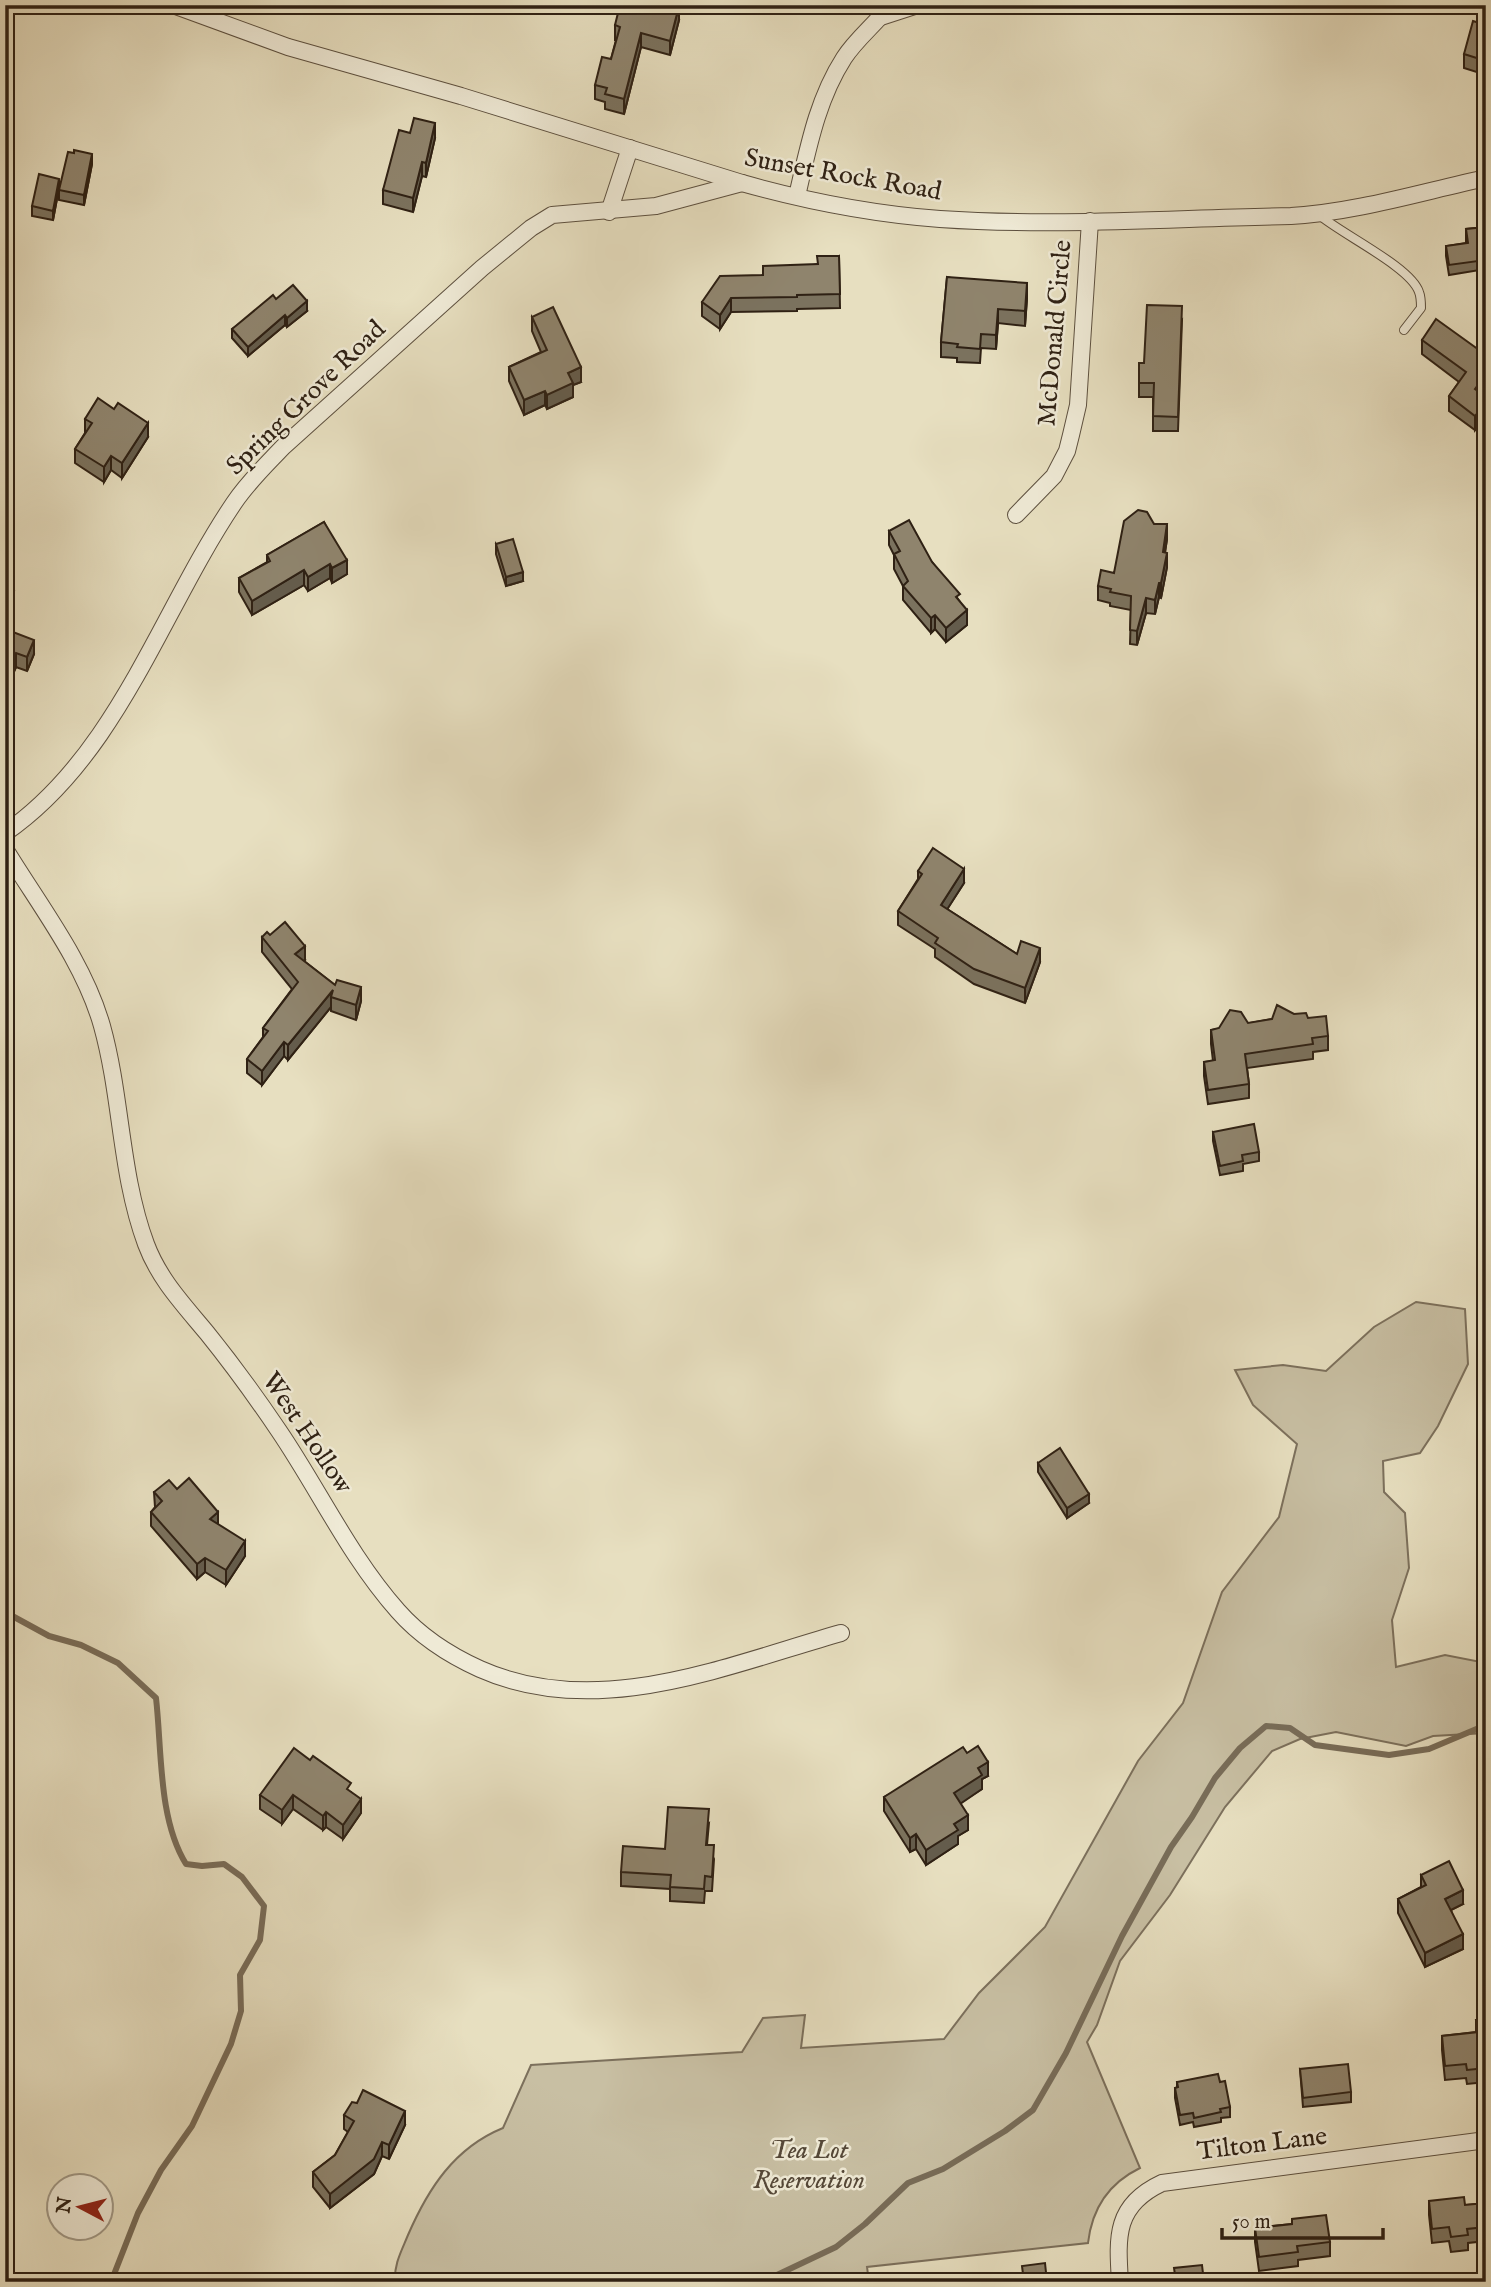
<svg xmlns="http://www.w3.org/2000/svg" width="1491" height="2287" viewBox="0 0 1491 2287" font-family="'IM FELL English',serif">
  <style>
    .green { fill: #c8bfa3; stroke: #7c705c; stroke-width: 2 }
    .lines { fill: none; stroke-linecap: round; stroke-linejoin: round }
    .stream { stroke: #786c58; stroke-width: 6 }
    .service-casing { stroke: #5d503f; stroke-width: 10 }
    .minor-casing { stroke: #5d503f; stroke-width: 18 }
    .service { stroke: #efead6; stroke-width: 8 }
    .minor { stroke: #efead6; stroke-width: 16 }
    .wall { fill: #7b725e; stroke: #2f2114; stroke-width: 2 }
    .shaded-wall { fill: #645c4c; stroke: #2f2114; stroke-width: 2 }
    .building { fill: #8f846d; stroke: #2f2114; stroke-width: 2 }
    .labels { text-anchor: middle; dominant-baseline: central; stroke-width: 5; stroke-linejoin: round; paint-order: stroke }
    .street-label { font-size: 26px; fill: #2f2114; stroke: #efead6 }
    .park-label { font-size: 26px; font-style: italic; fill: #554838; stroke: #efead6 }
  </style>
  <rect width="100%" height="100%" fill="#e7dfc0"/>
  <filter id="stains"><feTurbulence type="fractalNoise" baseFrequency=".00286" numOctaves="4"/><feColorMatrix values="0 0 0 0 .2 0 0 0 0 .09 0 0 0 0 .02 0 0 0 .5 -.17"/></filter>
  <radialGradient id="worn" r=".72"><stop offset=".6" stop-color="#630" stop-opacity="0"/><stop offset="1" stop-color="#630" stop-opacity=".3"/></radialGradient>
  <!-- green -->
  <path class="green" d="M1416 1302 1465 1309 1468 1364 1438 1426 1420 1453 1383 1461 1384 1492 1405 1513 1409 1568 1392 1620 1396 1667 1445 1655 1486 1663V1733L1433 1736 1406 1746 1336 1732 1300 1739 1272 1751 1225 1807 1170 1895 1120 1961 1097 2025 1087 2042 1140 2168C1109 2183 1092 2208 1088 2243L867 2267 869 2282H395C394 2264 401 2252 408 2235 428 2189 454 2148 503 2128L531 2065 742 2052 763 2018 805 2015 801 2048 944 2039 979 1993 1045 1927 1138 1761 1183 1703 1222 1592 1279 1517 1297 1444 1253 1405 1235 1370 1283 1365 1326 1371 1374 1327Z"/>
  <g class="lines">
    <!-- stream -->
    <g class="stream">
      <path d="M5 1612 49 1636 81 1645 118 1663 156 1698C162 1750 158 1819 186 1864L202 1866 224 1864 242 1877 264 1906 260 1940 240 1975 241 2011 231 2044 192 2126 161 2170 138 2213 111 2282"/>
      <polyline points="762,2282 836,2247 865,2224 908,2183 943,2169 1005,2131 1033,2110 1066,2053 1122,1936 1171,1847 1192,1817 1215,1778 1240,1748 1266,1726 1290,1728 1315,1745 1389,1755 1429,1749 1486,1725"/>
    </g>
    <defs>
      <path id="service" d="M1318 214C1341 234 1411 267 1419 292 1421 297 1421 303 1421 308L1404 330"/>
      <g id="minor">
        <path d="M173 5 288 47 461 96 742 183C806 201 874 214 940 219 1057 227 1174 218 1291 216 1357 212 1421 192 1486 178"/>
        <polyline points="881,17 918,5"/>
        <path d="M797 196C808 149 817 100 844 58 857 38 876 24 890 5"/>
        <polyline points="609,212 630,148"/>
        <polyline points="1016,515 1054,476 1067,451 1071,435 1078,405 1090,221"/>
        <path d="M5 833C117 756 161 611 234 503 248 482 266 465 283 447L482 268 531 228 552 215 656 206 742 183"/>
        <path d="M5 849C39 905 84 962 102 1026 122 1098 120 1174 146 1244 159 1279 183 1304 207 1333 232 1364 256 1397 279 1431 319 1490 350 1557 398 1611 420 1636 449 1655 480 1669 597 1721 725 1666 841 1633"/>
        <path d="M1120 2282C1117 2236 1115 2205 1162 2183L1486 2140"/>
      </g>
    </defs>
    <!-- service casing -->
    <use href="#service" class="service-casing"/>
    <!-- minor casing -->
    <use href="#minor" class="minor-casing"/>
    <!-- service -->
    <use href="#service" class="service"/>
    <!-- minor -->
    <use href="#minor" class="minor"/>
  </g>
  <!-- wall -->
  <g class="wall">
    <polygon points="679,20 670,55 641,47 624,114 605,109 605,102 595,99 595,85 611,59 616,40 615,40 615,25"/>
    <polygon points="1486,25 1486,75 1464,68 1464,54"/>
    <polygon points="410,133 435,138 426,177 422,176 413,212 383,204 383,190"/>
    <polygon points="74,153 92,164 84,205 59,200 59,190"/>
    <polygon points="59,188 53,220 32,216 32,206"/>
    <polygon points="1486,227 1486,269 1449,275 1446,256 1446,246 1466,243 1466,229"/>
    <polygon points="839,256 840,308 797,309 797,311 731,312 720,329 702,316 702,302 763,275 817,264"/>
    <polygon points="947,277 1027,298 1025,326 998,323 996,349 981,348 980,363 957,362 957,358 941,357 941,342"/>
    <polygon points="276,299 307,311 287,327 285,325 248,356 232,338 232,329"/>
    <polygon points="532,317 581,382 573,385 573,397 547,409 545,405 524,415 509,381 509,367 541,352 532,331"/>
    <polygon points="1182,320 1178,431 1153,431 1153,397 1139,397 1139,363 1144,363"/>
    <polygon points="1422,340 1486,355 1486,388 1482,394 1486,397 1486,416 1475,430 1449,411 1449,396 1459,382 1422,354"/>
    <polygon points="85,419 148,437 122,478 111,470 104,482 75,463 75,449 85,433"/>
    <polygon points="324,522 347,574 332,583 330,578 308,591 304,585 252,615 239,592 239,578 267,562 267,555"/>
    <polygon points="1154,524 1167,539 1165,552 1167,567 1161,598 1159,597 1155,614 1146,613 1137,645 1130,644 1131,610 1110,606 1110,603 1098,600 1098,586 1114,573"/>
    <polygon points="889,531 932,562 960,602 967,625 946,642 935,629 931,633 903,600 903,586 894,569 894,555 889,545"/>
    <polygon points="496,544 523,581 506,586 496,554"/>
    <polygon points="5,587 14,605 7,625 5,624"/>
    <polygon points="5,629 34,654 27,671 16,667 10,681 5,679"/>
    <polygon points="918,871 964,883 947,909 1017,954 1040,962 1025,1003 974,984 935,957 935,949 898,925 898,911 918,879"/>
    <polygon points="262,937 305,960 304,961 335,985 361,1001 356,1020 331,1011 331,1007 288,1060 284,1056 262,1085 247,1073 247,1059 263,1037 263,1028 292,989 262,952"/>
    <polygon points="1308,1018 1328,1036 1328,1050 1313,1052 1313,1059 1247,1068 1249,1084 1249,1098 1208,1104 1204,1076 1204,1062 1213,1061 1211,1044 1211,1030 1272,1019"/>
    <polygon points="1213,1132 1259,1152 1259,1161 1243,1164 1243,1171 1220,1175 1213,1141"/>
    <polygon points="1038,1463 1089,1503 1067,1518 1038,1472"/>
    <polygon points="177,1489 218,1525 245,1556 226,1585 205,1572 197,1579 151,1526 151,1512 155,1507 154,1492"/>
    <polygon points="967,1753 988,1776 982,1779 982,1789 960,1803 968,1830 958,1836 958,1844 926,1865 916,1849 910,1852 884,1811 884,1797"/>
    <polygon points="351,1792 361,1813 343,1839 326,1827 323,1830 293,1809 282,1824 260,1809 260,1795"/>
    <polygon points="709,1823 707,1845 714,1859 712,1891 705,1891 704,1903 670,1901 670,1889 621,1886 621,1872 665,1849"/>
    <polygon points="1421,1875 1463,1904 1451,1910 1463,1949 1425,1967 1398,1913 1398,1899 1421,1887"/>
    <polygon points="1476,2020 1486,2020 1486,2082 1467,2084 1466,2078 1445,2080 1442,2050 1442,2036 1476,2032"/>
    <polygon points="1300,2069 1351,2092 1351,2102 1303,2107"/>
    <polygon points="1177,2082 1220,2082 1230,2107 1230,2117 1221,2118 1221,2122 1194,2127 1193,2122 1180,2125 1175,2098 1175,2088 1177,2088"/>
    <polygon points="344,2115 405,2125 389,2159 382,2156 374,2174 330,2208 313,2187 313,2172 335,2155 348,2132 344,2129"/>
    <polygon points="1429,2201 1465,2205 1486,2203 1486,2241 1468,2243 1468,2250 1451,2252 1449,2241 1432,2243 1429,2215"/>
    <polygon points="1292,2224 1330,2242 1330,2256 1298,2260 1298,2266 1259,2271 1255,2242 1255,2228"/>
  </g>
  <!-- shaded-wall -->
  <g class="shaded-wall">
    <polygon points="679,6 679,20 670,55 670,41"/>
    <polygon points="641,33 641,47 624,114 624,99"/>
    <polygon points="435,123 435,138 426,177 426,163"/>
    <polygon points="92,154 92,164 84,205 84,195"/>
    <polygon points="422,162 422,176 413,212 413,198"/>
    <polygon points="59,179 59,188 53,220 53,211"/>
    <polygon points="1027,283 1027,298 1025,326 1025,311"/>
    <polygon points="731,298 731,312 720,329 720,315"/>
    <polygon points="307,301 307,311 287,327 287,318"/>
    <polygon points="998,309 998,323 996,349 996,335"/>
    <polygon points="285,315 285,325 248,356 248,347"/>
    <polygon points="581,367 581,382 573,385 573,397 547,409 547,395 568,373"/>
    <polygon points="1486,374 1486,388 1475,403 1475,389"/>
    <polygon points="545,391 545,405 524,415 524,400"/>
    <polygon points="1486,402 1486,416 1475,430 1475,416"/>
    <polygon points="148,423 148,437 122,478 122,463"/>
    <polygon points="111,456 111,470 104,482 104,467"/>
    <polygon points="1167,524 1167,539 1163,566 1163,552"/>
    <polygon points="1167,553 1167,567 1161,598 1161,583"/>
    <polygon points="347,560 347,574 332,583 332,568"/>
    <polygon points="330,564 330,578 308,591 308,577"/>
    <polygon points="304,570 304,585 252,615 252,601"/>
    <polygon points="523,572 523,581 506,586 506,577"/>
    <polygon points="1159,583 1159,597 1155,614 1155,600"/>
    <polygon points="14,591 14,605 7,625 7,610"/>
    <polygon points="1146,598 1146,613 1137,645 1137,631"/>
    <polygon points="967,610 967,625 946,642 946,628"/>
    <polygon points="935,615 935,629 931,633 931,618"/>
    <polygon points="34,640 34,654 27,671 27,657"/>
    <polygon points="16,653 16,667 10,681 10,667"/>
    <polygon points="964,869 964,883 941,919 941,905"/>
    <polygon points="305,946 305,960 295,968 295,954"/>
    <polygon points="1040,948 1040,962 1025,1003 1025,988"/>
    <polygon points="361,987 361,1001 356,1020 356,1005"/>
    <polygon points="333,990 331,997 331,1007 288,1060 288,1045"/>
    <polygon points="284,1042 284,1056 262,1085 262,1071"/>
    <polygon points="1089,1494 1089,1503 1067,1518 1067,1508"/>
    <polygon points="218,1512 218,1527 210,1519"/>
    <polygon points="245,1541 245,1556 226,1585 226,1570"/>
    <polygon points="205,1558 205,1572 197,1579 197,1564"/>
    <polygon points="988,1762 988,1776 982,1779 982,1789 954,1808 954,1793 978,1768"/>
    <polygon points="293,1795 293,1809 282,1824 282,1810"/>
    <polygon points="361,1799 361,1813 343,1839 343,1825"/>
    <polygon points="326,1812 326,1827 323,1830 323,1816"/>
    <polygon points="968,1815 968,1830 958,1836 958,1844 926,1865 926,1850 954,1824"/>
    <polygon points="916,1834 916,1849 910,1852 910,1838"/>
    <polygon points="1463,1890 1463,1904 1445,1913 1445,1899"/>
    <polygon points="1463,1934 1463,1949 1425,1967 1425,1953"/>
    <polygon points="405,2111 405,2125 389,2159 389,2145"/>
    <polygon points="382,2142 382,2156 374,2174 330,2208 330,2194"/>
  </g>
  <!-- building -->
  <g class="building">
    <polygon points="620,5 679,6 670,41 641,33 624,99 605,94 607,88 595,85 602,57 611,59 620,27 615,25"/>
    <polygon points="1473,21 1486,25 1486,61 1464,54"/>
    <polygon points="414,118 435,123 426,163 422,162 413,198 383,190 399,130 410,133"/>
    <polygon points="74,150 92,154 84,195 59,190 68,152 74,153"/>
    <polygon points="39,174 59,179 53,211 32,206"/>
    <polygon points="1486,227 1486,260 1449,265 1446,246 1468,243 1466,229"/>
    <polygon points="817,256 839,256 840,294 797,295 797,297 731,298 720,315 702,302 720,276 763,275 763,266 818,264"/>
    <polygon points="947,277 1027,283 1025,311 998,309 996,335 981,334 980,349 957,347 958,344 941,342"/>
    <polygon points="293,285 307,301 287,318 285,315 248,347 232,329 273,295 276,299"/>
    <polygon points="1147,305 1182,306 1178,417 1153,416 1154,383 1139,383 1139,363 1144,363"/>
    <polygon points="553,307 581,367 568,373 573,383 547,395 545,391 524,400 509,367 547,350 532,317"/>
    <polygon points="1436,319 1486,355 1486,374 1475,389 1486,397 1486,402 1475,416 1449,396 1466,372 1422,340"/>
    <polygon points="98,398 114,409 118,403 148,423 122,463 111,456 104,467 75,449 92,423 85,419"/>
    <polygon points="1138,510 1147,512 1154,524 1167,524 1163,552 1167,553 1161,583 1159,583 1155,600 1146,598 1137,631 1130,630 1131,596 1110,592 1111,589 1098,586 1101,570 1114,573 1124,521"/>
    <polygon points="909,520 932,562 960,594 956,597 967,610 946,628 935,615 931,618 903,586 908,581 894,554 900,551 889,531"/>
    <polygon points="324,522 347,560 332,568 330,564 308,577 304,570 252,601 239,578 270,561 267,555"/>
    <polygon points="513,539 523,572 506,577 496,544"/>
    <polygon points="5,587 14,591 7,610 5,610"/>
    <polygon points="5,629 34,640 27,657 16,653 10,667 5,665"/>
    <polygon points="933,848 964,869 941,905 1017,954 1021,941 1040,948 1025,988 974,969 935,943 938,938 898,911 922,874 918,871"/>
    <polygon points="285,922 305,946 295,954 335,985 337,980 361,987 356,1005 331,997 333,990 288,1045 284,1042 262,1071 247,1059 268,1031 263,1028 298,982 262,937 267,932 270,935"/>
    <polygon points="1277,1005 1294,1014 1306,1013 1308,1018 1326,1016 1328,1036 1312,1038 1313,1044 1245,1054 1249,1084 1208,1090 1204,1062 1215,1060 1211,1030 1219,1028 1230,1010 1241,1012 1248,1023 1272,1019"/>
    <polygon points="1254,1124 1259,1152 1242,1155 1243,1161 1220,1166 1213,1132"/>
    <polygon points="1060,1448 1089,1494 1067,1508 1038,1463"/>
    <polygon points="189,1478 218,1512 210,1519 245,1541 226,1570 205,1558 197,1564 151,1512 162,1501 154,1492 169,1480 177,1489"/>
    <polygon points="978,1746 988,1762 978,1768 982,1775 954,1793 968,1815 954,1824 958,1830 926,1850 916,1834 910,1838 884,1797 963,1747 967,1753"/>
    <polygon points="294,1748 310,1760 313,1756 351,1783 347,1789 361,1799 343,1825 326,1812 323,1816 293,1795 282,1810 260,1795"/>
    <polygon points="668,1807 709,1809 706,1845 714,1845 712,1877 705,1876 704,1889 670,1887 671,1875 621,1872 623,1846 665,1849"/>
    <polygon points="1449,1861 1463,1890 1445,1899 1463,1934 1425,1953 1398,1899 1426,1885 1421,1875"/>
    <polygon points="1476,2020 1486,2020 1486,2068 1467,2070 1466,2064 1445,2066 1442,2036 1478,2032"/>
    <polygon points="1348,2064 1351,2092 1303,2098 1300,2069"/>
    <polygon points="1218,2074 1220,2082 1225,2081 1230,2107 1220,2109 1221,2112 1194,2118 1193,2113 1180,2115 1175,2088 1178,2087 1177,2082"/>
    <polygon points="363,2090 405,2111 389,2145 382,2142 374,2159 330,2194 313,2172 335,2155 354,2121 344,2115 352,2102 357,2103"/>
    <polygon points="1464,2197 1465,2205 1486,2203 1486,2227 1467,2229 1468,2235 1451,2237 1449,2227 1432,2229 1429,2201"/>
    <polygon points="1326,2215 1330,2242 1297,2246 1298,2252 1259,2257 1255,2228 1292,2224 1292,2219"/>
    <polygon points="1045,2263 1047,2282 1024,2282 1022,2266"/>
    <polygon points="1202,2265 1204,2282 1176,2282 1174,2268"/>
  </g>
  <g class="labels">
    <!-- street labels -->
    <g class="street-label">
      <text transform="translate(843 175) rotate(10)">Sunset Rock Road</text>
      <text transform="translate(1055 333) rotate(-85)">McDonald Circle</text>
      <text transform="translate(306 398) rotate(-44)">Spring Grove Road</text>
      <text transform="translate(307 1433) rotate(56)">West Hollow</text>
      <text transform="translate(1262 2144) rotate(-7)">Tilton Lane</text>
    </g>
    <!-- park labels -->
    <g class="park-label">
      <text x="809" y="2150">Tea Lot<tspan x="809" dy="30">Reservation</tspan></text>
    </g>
  </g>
  <!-- margin -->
  <rect width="1491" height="2287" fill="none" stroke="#e7dfc0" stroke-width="28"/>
  <rect x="7" y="7" width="1477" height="2273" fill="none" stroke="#2f2114" stroke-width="3.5"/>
  <rect x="14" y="14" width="1463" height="2259" fill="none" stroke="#2f2114" stroke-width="2"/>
  <!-- north arrow -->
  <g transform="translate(80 2207) rotate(277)"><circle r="33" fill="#efead6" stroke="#a29a88" stroke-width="2"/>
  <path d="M0-5L12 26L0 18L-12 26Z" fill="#8f2418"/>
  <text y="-10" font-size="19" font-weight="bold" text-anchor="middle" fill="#2f2114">N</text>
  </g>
  <!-- scale -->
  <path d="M1222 2228v10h161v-10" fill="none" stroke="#2f2114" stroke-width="3.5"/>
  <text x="1232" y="2228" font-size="21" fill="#2f2114" stroke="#efead6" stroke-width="5" paint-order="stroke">50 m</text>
  <rect width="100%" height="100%" filter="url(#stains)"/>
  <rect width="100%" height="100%" fill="url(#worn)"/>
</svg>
